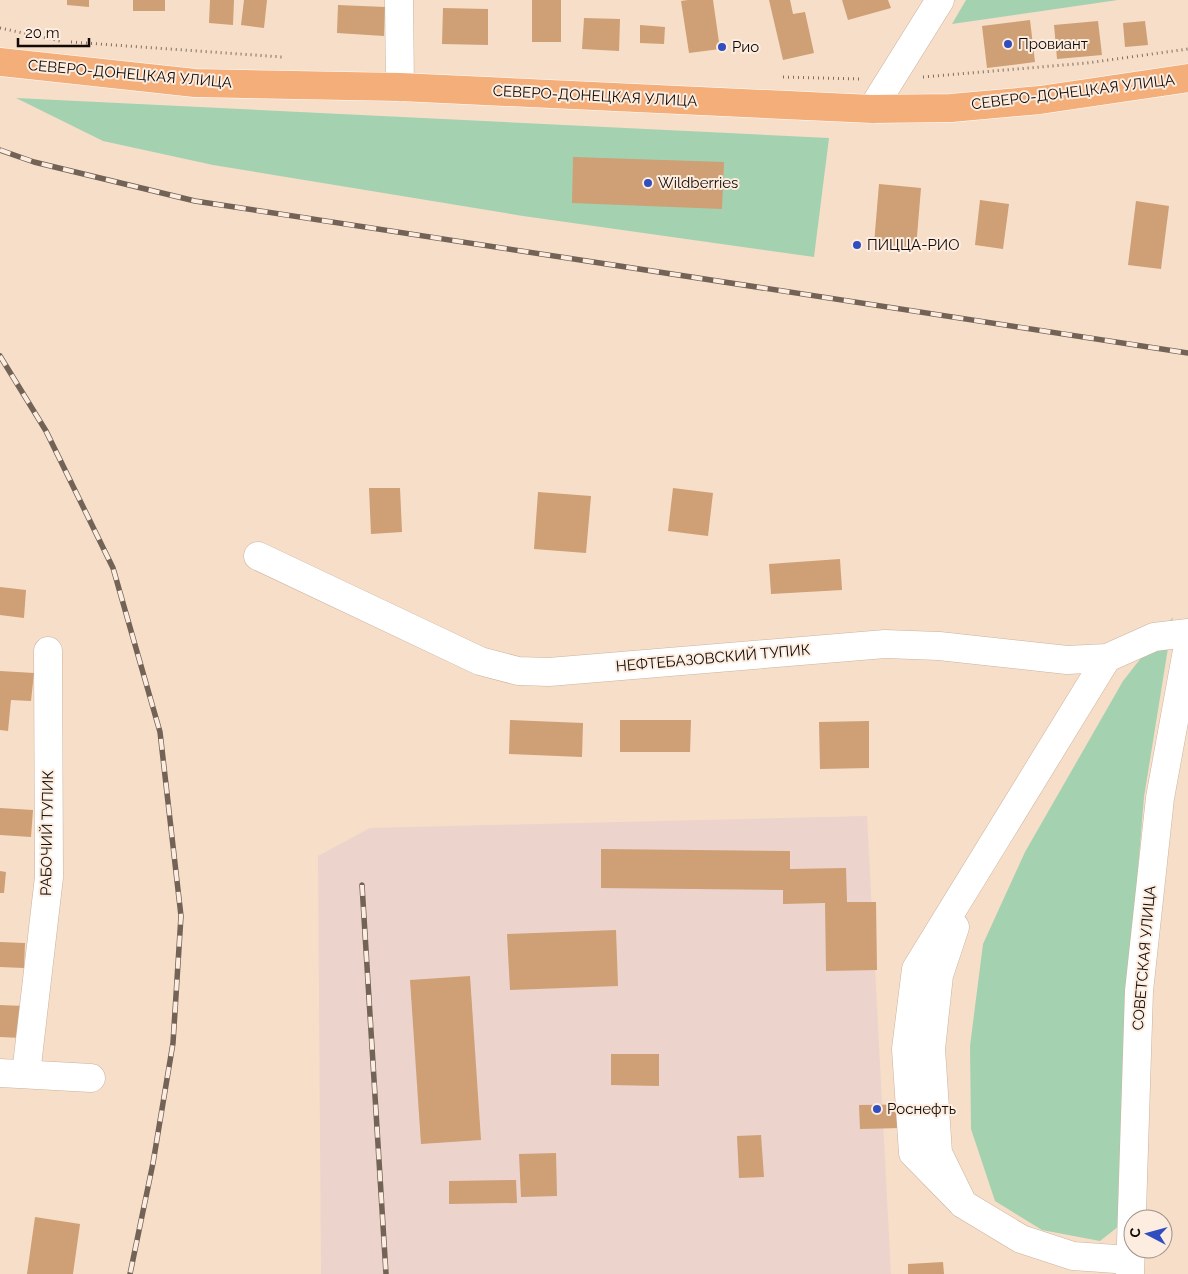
<svg xmlns="http://www.w3.org/2000/svg" width="1188" height="1274" viewBox="0 0 1188 1274" font-family="Raleway,sans-serif">
  <style>
    .industrial { fill: #ecd3cc }
    .green { fill: #a4d2b0 }
    .building { fill: #cf9f75 }
    .lines { fill: none; stroke-linecap: round; stroke-linejoin: round }
    .minor-casing { stroke: #cbb39e; stroke-width: 29 }
    .major-casing { stroke: #fff; stroke-width: 29 }
    .path { stroke: #7d6e60; stroke-width: 3; stroke-dasharray: 1 4; stroke-linecap: butt }
    .minor { stroke: #fff; stroke-width: 28 }
    .major { stroke: #f4ae7a; stroke-width: 28 }
    .rail-casing { stroke: #736357; stroke-width: 5.5 }
    .rail { stroke: #fdede0; stroke-width: 4; stroke-dasharray: 11; stroke-linecap: butt }
    .poi-dot { fill: #304ebf; stroke: #fdede0; stroke-width: 2 }
    .labels { text-anchor: middle; dominant-baseline: central; stroke-width: 4; stroke-linejoin: round; paint-order: stroke }
    .poi-label { font-size: 15px; fill: #120a04; stroke: #fdede0; text-anchor: start }
    .street-label { font-size: 15px; fill: #120a04; stroke: #fdede0 }
  </style>
  <rect width="100%" height="100%" fill="#f7dec8"/>
  <!-- industrial -->
  <polygon class="industrial" points="867,816 891,1274 321,1274 318,856 370,828"/>
  <!-- green -->
  <g class="green">
    <polygon points="966,0 1118,0 952,24"/>
    <polygon points="16,98 829,138 814,257 523,216 213,165 103,141"/>
    <polygon points="1173,617 1144,797 1126,1017 1124,1222 1100,1241 1042,1230 995,1201 971,1129 970,1046 983,944 1025,852 1123,681"/>
  </g>
  <!-- building -->
  <g class="building">
    <polygon points="67,0 89,0 89,7 67,5"/>
    <rect x="133" y="0" width="32" height="11"/>
    <polygon points="210,0 234,0 233,25 209,23"/>
    <polygon points="244,0 267,0 264,28 241,25"/>
    <rect x="532" y="0" width="29" height="42"/>
    <polygon points="688,0 713,0 720,49 689,53 681,1"/>
    <polygon points="769,0 790,0 793,14 805,12 814,53 783,60"/>
    <polygon points="842,0 888,0 891,8 848,20"/>
    <polygon points="338,5 385,7 384,36 337,33"/>
    <polygon points="443,8 488,9 488,45 442,44"/>
    <polygon points="584,18 620,19 619,51 582,49"/>
    <polygon points="1030,20 1035,62 987,68 982,26"/>
    <polygon points="1098,21 1102,55 1057,59 1054,25"/>
    <polygon points="1145,21 1148,45 1125,47 1123,23"/>
    <polygon points="640,25 665,27 664,44 640,43"/>
    <polygon points="573,157 724,162 722,209 572,203"/>
    <polygon points="879,184 921,188 916,248 874,244"/>
    <polygon points="980,200 1009,204 1003,249 975,245"/>
    <polygon points="1136,201 1169,206 1161,269 1128,265"/>
    <polygon points="369,488 400,488 402,532 371,534"/>
    <polygon points="673,488 713,493 708,536 668,531"/>
    <polygon points="538,492 591,496 586,553 534,549"/>
    <polygon points="840,559 842,590 771,594 769,564"/>
    <polygon points="0,587 26,590 24,618 0,615"/>
    <polygon points="0,671 34,673 31,701 11,700 8,731 0,730"/>
    <polygon points="510,720 583,723 582,757 509,754"/>
    <polygon points="620,720 691,720 690,752 620,752"/>
    <polygon points="869,721 869,768 820,769 819,722"/>
    <polygon points="0,808 33,810 31,837 0,835"/>
    <polygon points="601,849 790,851 790,869 846,868 847,902 876,902 877,970 826,971 825,903 783,904 783,890 601,888"/>
    <polygon points="0,871 6,872 4,893 0,893"/>
    <polygon points="616,930 618,986 510,990 507,934"/>
    <polygon points="0,942 25,943 24,968 0,967"/>
    <polygon points="470,976 481,1140 421,1144 410,980"/>
    <polygon points="0,1005 24,1006 22,1038 0,1037"/>
    <polygon points="611,1054 659,1054 659,1086 611,1085"/>
    <polygon points="942,1104 942,1127 860,1129 859,1105"/>
    <polygon points="761,1135 764,1177 739,1178 737,1136"/>
    <polygon points="556,1153 557,1196 521,1197 519,1154"/>
    <polygon points="516,1180 517,1203 449,1204 449,1181"/>
    <polygon points="35,1217 80,1224 73,1274 27,1274"/>
    <polygon points="943,1262 944,1274 908,1274 908,1264"/>
  </g>
  <g class="lines">
    <defs>
      <g id="minor">
        <polyline points="399,0 400,87"/>
        <polyline points="872,109 940,0"/>
        <polyline points="258,556 480,661 518,671 549,672 885,644 939,646 1067,660 1107,658 1154,637 1188,633"/>
        <polyline points="955,927 939,975 931,1049 938,1153 963,1204 1021,1239 1073,1256 1130,1260"/>
        <polyline points="0,1073 91,1078"/>
        <polyline points="26,1074 49,877 48,651"/>
        <polyline points="963,1204 913,1153 906,1049 916,969 1107,658"/>
        <polyline points="1130,1274 1139,991 1160,798 1188,645"/>
      </g>
      <polyline id="major" points="0,62 195,83 400,87 872,109 951,108 1040,100 1188,78"/>
    </defs>
    <!-- minor casing -->
    <use href="#minor" class="minor-casing"/>
    <!-- major casing -->
    <use href="#major" class="major-casing"/>
    <!-- path -->
    <g class="path">
      <polyline points="0,28 60,41"/>
      <polyline points="71,42 282,57"/>
      <polyline points="783,77 862,79"/>
      <polyline points="923,77 1087,63 1188,49"/>
    </g>
    <!-- minor -->
    <use href="#minor" class="minor"/>
    <!-- major -->
    <use href="#major" class="major"/>
    <defs>
      <g id="rail">
        <polyline points="0,150 34,162 195,201 1188,353"/>
        <polyline points="0,356 46,431 113,568 160,732 181,916 173,1043 153,1163 130,1274"/>
        <polyline points="362,885 386,1274"/>
      </g>
    </defs>
    <!-- rail casing -->
    <use href="#rail" class="rail-casing"/>
    <!-- rail -->
    <use href="#rail" class="rail"/>
  </g>
  <!-- markers -->
  <g class="poi-dot">
    <circle cx="1008" cy="44" r="5"/>
    <circle cx="722" cy="47" r="5"/>
    <circle cx="648" cy="183" r="5"/>
    <circle cx="857" cy="245" r="5"/>
    <circle cx="877" cy="1109" r="5"/>
  </g>
  <g class="labels">
    <!-- poi labels -->
    <g class="poi-label">
      <text x="1018" y="44">Провиант</text>
      <text x="732" y="47">Рио</text>
      <text x="658" y="183">Wildberries</text>
      <text x="867" y="245">ПИЦЦА-РИО</text>
      <text x="887" y="1109">Роснефть</text>
    </g>
    <!-- street labels -->
    <g class="street-label">
      <text transform="translate(130 74) rotate(5)">СЕВЕРО-ДОНЕЦКАЯ УЛИЦА</text>
      <text transform="translate(1073 92) rotate(-7)">СЕВЕРО-ДОНЕЦКАЯ УЛИЦА</text>
      <text transform="translate(595 96) rotate(3)">СЕВЕРО-ДОНЕЦКАЯ УЛИЦА</text>
      <text transform="translate(713 658) rotate(-5)">НЕФТЕБАЗОВСКИЙ ТУПИК</text>
      <text transform="translate(47 833) rotate(-89)">РАБОЧИЙ ТУПИК</text>
      <text transform="translate(1144 958) rotate(-85)">СОВЕТСКАЯ УЛИЦА</text>
    </g>
  </g>
  <!-- north arrow -->
  <g transform="translate(1148 1234) rotate(276)"><circle r="24" fill="#fdede0" stroke="#9f9288"/>
  <path d="M0-4L9 19L0 12L-9 19Z" fill="#304ebf"/>
  <text y="-8" font-size="14" font-weight="bold" text-anchor="middle" fill="#120a04">С</text>
  </g>
  <!-- scale -->
  <path d="M18 38v8h71v-8" fill="none" stroke="#120a04" stroke-width="2.5"/>
  <text x="25" y="38" font-size="15" fill="#120a04" stroke="#fdede0" stroke-width="4" paint-order="stroke">20 m</text>
</svg>
